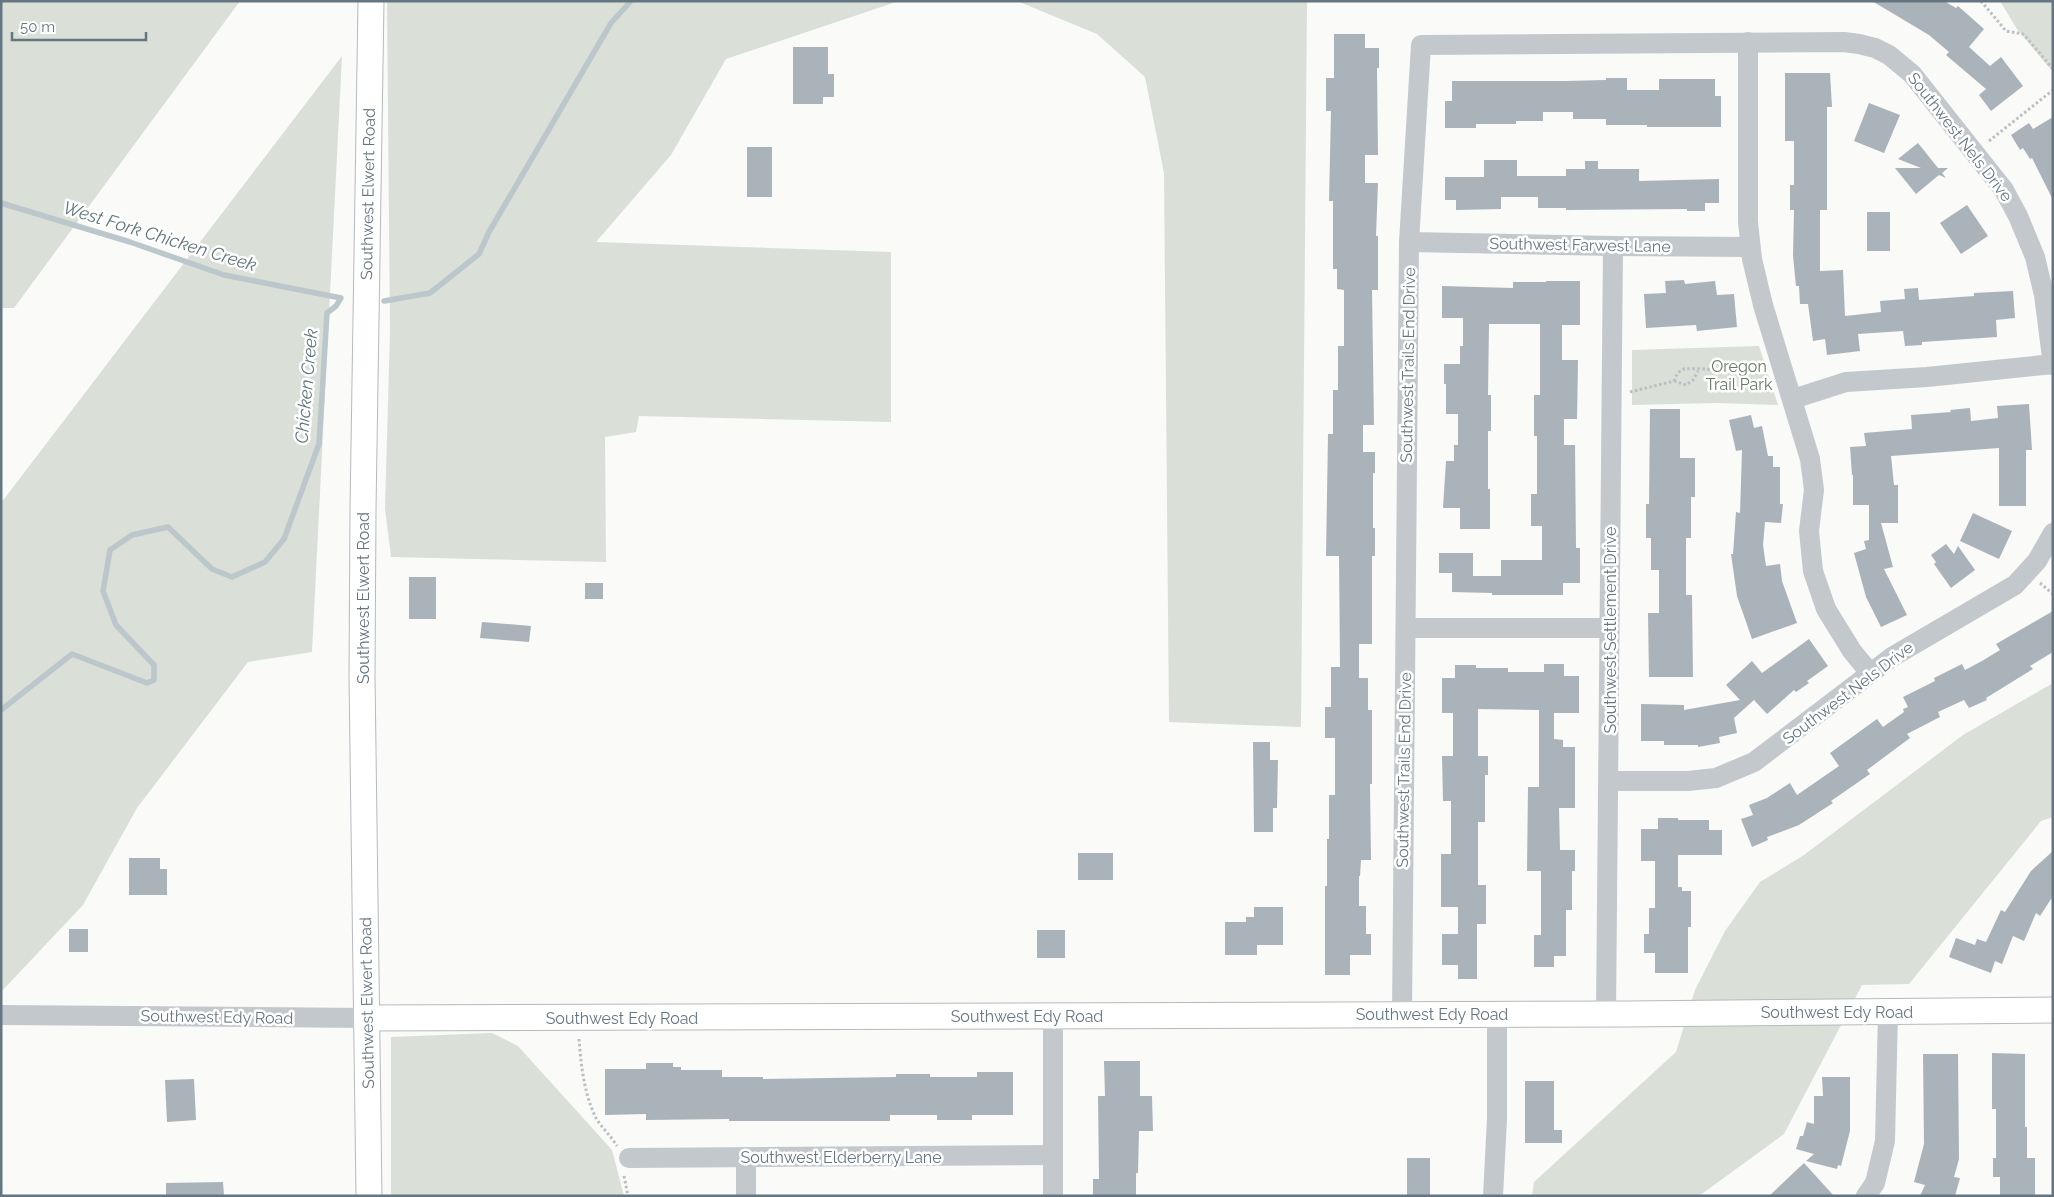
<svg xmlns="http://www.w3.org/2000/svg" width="2054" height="1197" viewBox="0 0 2054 1197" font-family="Raleway,sans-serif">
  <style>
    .green { fill: #dadfd7 }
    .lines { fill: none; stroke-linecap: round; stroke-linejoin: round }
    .stream { stroke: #bbc7cb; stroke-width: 5.5 }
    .building { fill: #aab3b9 }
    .major-casing { stroke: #b5babe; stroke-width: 27 }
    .path { stroke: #bbbfc2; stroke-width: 3; stroke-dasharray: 2.5 2.5; stroke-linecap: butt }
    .minor { stroke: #c3c8cc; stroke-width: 20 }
    .major { stroke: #fff; stroke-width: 25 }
    .labels { text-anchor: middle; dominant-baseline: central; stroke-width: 5; stroke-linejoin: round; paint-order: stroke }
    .street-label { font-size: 16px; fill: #657683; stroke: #fff }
    .park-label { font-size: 16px; fill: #687a64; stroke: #fff }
    .water-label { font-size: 18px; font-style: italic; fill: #60757c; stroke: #fff }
  </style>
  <rect width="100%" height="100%" fill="#fafaf8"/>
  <!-- green -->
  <g class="green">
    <polygon points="1,1 240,1 14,308 1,308"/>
    <polygon points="387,1 899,1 726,59 671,155 596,242 891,252 891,422 639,416 636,432 605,437 606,562 391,557 385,509 390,332"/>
    <polygon points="1017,1 1307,1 1301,727 1169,722 1164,173 1145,77 1097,34"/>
    <polygon points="2000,1 2053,1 2053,72 2017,29"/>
    <polygon points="342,56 312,652 248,662 137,808 83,905 1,992 1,503"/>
    <polygon points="1759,346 1778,405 1716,403 1632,405 1632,350"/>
    <polygon points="2053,683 2053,817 2041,821 1909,984 1862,985 1784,1134 1699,1196 1532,1196 1534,1182 1676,1052 1695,990 1725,931 1760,882 1804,855 1963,735"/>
    <polygon points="492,1033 518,1046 612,1150 624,1196 391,1196 391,1037"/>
  </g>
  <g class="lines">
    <!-- stream -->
    <g class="stream">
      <polyline points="1,203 130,242 224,275 341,298 336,306 327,313 319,444 284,539 265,562 232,577 212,569 168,527 132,535 110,550 103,591 116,625 154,665 154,680 147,683 72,654 1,710"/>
      <polyline points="384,301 430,293 479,254 489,232 611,23 631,1"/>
    </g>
  </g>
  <!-- building -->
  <g class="building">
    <polygon points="1872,1 1944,1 1956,8 1958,6 1984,29 1969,47 1990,66 2001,57 2023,86 1991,111 1979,95 1986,89 1946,55 1949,52 1929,35"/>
    <polygon points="1334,34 1365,34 1365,48 1379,48 1379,68 1377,68 1378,155 1365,155 1365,183 1378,183 1376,236 1378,236 1378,290 1372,290 1374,425 1363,425 1363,452 1375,452 1375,473 1373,473 1373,528 1375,528 1375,556 1372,556 1372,644 1359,644 1359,678 1368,678 1368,710 1372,710 1372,784 1370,784 1371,860 1361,860 1360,876 1359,876 1359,906 1366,906 1366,934 1371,934 1371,955 1350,955 1350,975 1325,975 1325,886 1327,886 1327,839 1329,839 1329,795 1335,795 1335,738 1325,738 1325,707 1331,707 1331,667 1340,667 1339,556 1326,556 1328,434 1333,434 1333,390 1338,390 1338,346 1344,346 1344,290 1337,289 1337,269 1333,269 1333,201 1329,201 1331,111 1326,111 1326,78 1334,78"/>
    <polygon points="793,47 828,47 828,74 834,74 834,97 823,97 823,104 793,104"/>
    <polygon points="1785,73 1830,73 1832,107 1827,107 1827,210 1820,210 1820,271 1843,270 1845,316 1881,312 1880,301 1905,299 1904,289 1918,288 1919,300 1974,296 1974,293 2013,291 2015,318 1996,320 1997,337 1922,342 1922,345 1905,346 1903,331 1858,334 1860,351 1827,355 1825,339 1813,341 1808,304 1800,304 1799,286 1796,286 1793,256 1794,210 1790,210 1790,185 1794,185 1794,141 1785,141"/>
    <polygon points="1606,78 1627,78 1627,90 1659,90 1659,79 1715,79 1715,96 1721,96 1721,127 1647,127 1647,125 1606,125 1606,119 1573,119 1573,112 1543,112 1543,121 1516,121 1516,124 1476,124 1476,128 1445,128 1445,101 1452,101 1452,81 1565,81 1606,80"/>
    <polygon points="1869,103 1900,115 1884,153 1854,141"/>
    <polygon points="2053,117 2053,200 2032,158 2030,159 2023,148 2020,150 2011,135 2029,123 2033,129"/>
    <polygon points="1918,143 1938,168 1948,168 1942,173 1946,178 1939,175 1916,194 1895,168 1921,168 1898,159"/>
    <rect x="747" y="147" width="25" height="50"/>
    <polygon points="1484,160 1517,160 1517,176 1566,176 1566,169 1585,169 1585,161 1598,161 1598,169 1639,169 1639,181 1719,179 1719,203 1705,203 1705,211 1687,211 1687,209 1566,210 1566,208 1538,208 1538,197 1501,197 1501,209 1456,210 1456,200 1445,200 1445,177 1484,177"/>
    <polygon points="1967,205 1988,236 1961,254 1940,223"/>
    <rect x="1867" y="212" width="23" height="39"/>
    <polygon points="1684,280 1685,284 1715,281 1717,295 1734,294 1737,327 1697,331 1696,325 1646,328 1644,294 1666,293 1665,281"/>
    <polygon points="1546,281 1580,281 1580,325 1562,325 1562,360 1578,360 1577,419 1564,419 1564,445 1575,445 1576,548 1580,548 1580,583 1563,583 1563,595 1492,595 1492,593 1452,592 1452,573 1439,573 1439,553 1473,553 1473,576 1501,576 1501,560 1542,560 1542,526 1531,526 1531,494 1537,494 1537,436 1534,436 1534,395 1540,395 1540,324 1489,324 1488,395 1491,395 1491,431 1488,431 1488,489 1490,489 1490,529 1460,529 1460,508 1443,508 1446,461 1454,461 1454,445 1458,445 1458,414 1446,414 1446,384 1444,384 1444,364 1460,364 1460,346 1463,346 1463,318 1442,318 1442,286 1513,288 1513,282 1546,282"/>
    <polygon points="2029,404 2032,450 2026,450 2026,506 1999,506 1999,448 1891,456 1894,485 1898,485 1898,523 1881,523 1893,567 1884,569 1907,615 1881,627 1866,597 1854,553 1866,549 1864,541 1869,540 1869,505 1853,505 1853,475 1852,475 1850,447 1866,446 1864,433 1912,429 1911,415 1951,412 1950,410 1970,408 1971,421 1998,418 1997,406"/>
    <polygon points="1650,409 1680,409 1680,458 1695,458 1695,497 1691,497 1691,538 1686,538 1686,595 1692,595 1693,677 1649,677 1648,613 1659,613 1659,570 1651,570 1651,538 1646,538 1646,504 1649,504"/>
    <polygon points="1751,415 1754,428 1762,426 1768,456 1773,456 1773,467 1780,467 1780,504 1783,504 1781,523 1765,522 1763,545 1766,566 1780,564 1782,581 1797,623 1752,639 1737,596 1731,554 1733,554 1736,512 1740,513 1742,450 1736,451 1729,420"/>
    <polygon points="1973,513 2012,531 1999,559 1960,541"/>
    <polygon points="1946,544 1954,554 1958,546 1975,570 1951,588 1934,564 1936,562 1931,555"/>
    <rect x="409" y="577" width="27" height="42"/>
    <rect x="585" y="583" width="18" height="16"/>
    <polygon points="2053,611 2053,652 2030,666 2033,669 1986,698 1987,700 1969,708 1964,700 1938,712 1940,717 1907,734 1910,738 1867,770 1870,774 1831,801 1833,803 1799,825 1767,837 1768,840 1752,847 1741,819 1753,815 1749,805 1767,798 1790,783 1797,795 1839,766 1830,753 1877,719 1883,727 1904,712 1903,709 1908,707 1903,697 1935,681 1934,678 1962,664 1965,670 1982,661 2000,650 1996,644"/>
    <polygon points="482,622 531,626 529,642 480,638"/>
    <polygon points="1809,639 1828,666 1807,681 1809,683 1796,692 1794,690 1767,714 1754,700 1734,718 1737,733 1719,737 1720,743 1698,747 1698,745 1664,745 1664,741 1641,741 1641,704 1684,705 1684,710 1740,700 1726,685 1752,661 1762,673"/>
    <polygon points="1544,664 1564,664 1564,676 1579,676 1579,713 1554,713 1554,739 1563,740 1563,747 1575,747 1575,808 1559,808 1560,850 1575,850 1575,871 1572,871 1572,910 1566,910 1566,956 1554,956 1554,967 1534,967 1534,935 1541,935 1541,871 1527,871 1528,787 1539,787 1539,710 1478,709 1478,756 1488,756 1488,775 1485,775 1485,822 1478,822 1478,885 1486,885 1486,924 1477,924 1477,979 1458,979 1458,965 1442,965 1442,934 1458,934 1458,907 1441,907 1441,854 1451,854 1451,801 1443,801 1442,756 1453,756 1453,713 1442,713 1442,678 1455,678 1455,665 1476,665 1476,668 1508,668 1508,672 1544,672"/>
    <polygon points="1253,742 1270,742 1270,760 1278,760 1277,808 1273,808 1273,832 1254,832"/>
    <polygon points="1658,818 1678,818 1678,820 1709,820 1709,830 1722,830 1722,855 1678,855 1678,887 1682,887 1682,891 1691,891 1691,927 1688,927 1688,973 1655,973 1655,953 1644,953 1644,934 1649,934 1649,908 1655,908 1655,861 1641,861 1641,829 1658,829"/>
    <polygon points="2053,851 2053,896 2040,916 2036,913 2024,941 2013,936 2002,964 1995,961 1991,973 1949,957 1956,938 1975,945 1977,939 1986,942 2001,910 2005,912 2031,871"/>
    <rect x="1078" y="853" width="35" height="27"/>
    <polygon points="129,858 160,858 160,869 167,869 167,895 129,895"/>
    <polygon points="1254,907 1283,907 1283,945 1257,945 1257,955 1225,955 1225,922 1246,922 1246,917 1254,917"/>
    <rect x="69" y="929" width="19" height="23"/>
    <rect x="1037" y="930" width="28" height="28"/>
    <polygon points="1992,1053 2025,1054 2025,1127 2027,1127 2027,1158 2035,1158 2035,1196 2000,1196 2000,1177 1993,1177 1993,1158 1996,1158 1996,1109 1992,1109"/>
    <polygon points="1923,1054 1958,1054 1959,1159 1954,1177 1960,1178 1955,1196 1920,1196 1925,1185 1914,1182 1924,1144"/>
    <polygon points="1104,1061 1140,1061 1140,1096 1152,1096 1153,1131 1139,1131 1138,1173 1136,1173 1136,1196 1093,1196 1093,1179 1099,1179 1098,1096 1105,1096"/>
    <polygon points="646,1063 673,1063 673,1067 681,1067 681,1070 722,1070 722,1077 763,1077 763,1079 896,1077 896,1074 930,1074 930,1077 977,1077 977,1072 1013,1072 1013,1115 972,1115 972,1120 937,1120 937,1115 890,1115 890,1121 729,1121 729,1119 646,1120 646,1114 605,1115 605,1069 646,1069"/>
    <polygon points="1822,1077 1850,1077 1850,1131 1841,1166 1838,1165 1837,1169 1806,1161 1814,1154 1796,1149 1800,1136 1803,1136 1807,1122 1814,1124 1814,1096 1823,1096"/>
    <polygon points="194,1079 196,1120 167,1122 165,1080"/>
    <polygon points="1525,1081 1554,1081 1554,1130 1562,1130 1562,1143 1525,1143"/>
    <rect x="1407" y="1158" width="23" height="38"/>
    <polygon points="1804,1163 1834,1196 1769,1196"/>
    <polygon points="223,1182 224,1196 166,1196 166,1183"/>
  </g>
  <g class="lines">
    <defs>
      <g id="major">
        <polyline points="367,1018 1628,1014 2053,1010"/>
        <polyline points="369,1196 362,676 363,510 371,1"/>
      </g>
    </defs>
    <!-- major casing -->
    <use href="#major" class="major-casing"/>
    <!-- path -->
    <g class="path">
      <polyline points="1981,1 2006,31 2023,34 2026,37 2053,69"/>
      <polyline points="1989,141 2053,90"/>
      <polyline points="1674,381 1686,385 1693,380 1698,371"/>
      <path d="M1630 392 1674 381C1676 376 1678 371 1684 369 1687 368 1735 370 1739 372 1752 377 1756 390 1771 392"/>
      <polyline points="2040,583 2053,594"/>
      <path d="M579 1039C581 1065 584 1094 596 1118 602 1128 611 1136 617 1146"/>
      <polyline points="624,1176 628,1196"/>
    </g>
    <!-- minor -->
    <g class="minor">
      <polyline points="1748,42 1748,222 1752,259 1763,305 1810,459 1814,490 1809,531 1813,571 1826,609 1852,651 1870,673"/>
      <polyline points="1409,242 1613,246 1750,247"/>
      <polyline points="1793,399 1846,382 1927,377 2053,364"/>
      <polyline points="1406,628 1609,628"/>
      <polyline points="1609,781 1688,781 1716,778 1754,762 1892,657 2015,585 2037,561 2053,533"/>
      <polyline points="1606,1013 1613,246"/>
      <polyline points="1402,1014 1409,242 1421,45 1844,42 1859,44 1875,48 1889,55 1912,74 2004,190 2018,216 2035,257 2044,295 2053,365"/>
      <polyline points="1,1015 367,1018"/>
      <polyline points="629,1158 1053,1155"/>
      <polyline points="746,1158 746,1196"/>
      <polyline points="1053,1196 1053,1016"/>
      <polyline points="1493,1196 1497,1119 1497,1013"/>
      <polyline points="1866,1196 1875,1183 1885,1141 1888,1012"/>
    </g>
    <!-- major -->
    <use href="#major" class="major"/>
  </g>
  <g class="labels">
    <!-- street labels -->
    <g class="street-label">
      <text transform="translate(1960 137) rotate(52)">Southwest Nels Drive</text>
      <text transform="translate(368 194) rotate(-89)">Southwest Elwert Road</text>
      <text transform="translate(1580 245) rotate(1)">Southwest Farwest Lane</text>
      <text transform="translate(1408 365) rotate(-89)">Southwest Trails End Drive</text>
      <text transform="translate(363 598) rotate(-90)">Southwest Elwert Road</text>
      <text transform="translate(1610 630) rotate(-90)">Southwest Settlement Drive</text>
      <text transform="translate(1848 693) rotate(-37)">Southwest Nels Drive</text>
      <text transform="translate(1404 770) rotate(-89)">Southwest Trails End Drive</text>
      <text transform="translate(367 1003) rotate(-91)">Southwest Elwert Road</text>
      <text x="1837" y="1012">Southwest Edy Road</text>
      <text x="1432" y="1014">Southwest Edy Road</text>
      <text x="1027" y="1016">Southwest Edy Road</text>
      <text transform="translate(217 1017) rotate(1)">Southwest Edy Road</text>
      <text x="622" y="1018">Southwest Edy Road</text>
      <text x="841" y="1157">Southwest Elderberry Lane</text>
    </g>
    <!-- park labels -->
    <g class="park-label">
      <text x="1739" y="366">Oregon<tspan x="1739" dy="18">Trail Park</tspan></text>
    </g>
    <!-- water labels -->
    <g class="water-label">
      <text transform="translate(160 236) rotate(17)">West Fork Chicken Creek</text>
      <text transform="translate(306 386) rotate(-85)">Chicken Creek</text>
    </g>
  </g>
  <!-- border -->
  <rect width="2054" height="1197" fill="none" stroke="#657683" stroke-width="5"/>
  <!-- scale -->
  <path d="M12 32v8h134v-8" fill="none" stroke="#657683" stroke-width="2.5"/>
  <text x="20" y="32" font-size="15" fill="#657683" stroke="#ffffff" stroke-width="4" paint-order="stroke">50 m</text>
</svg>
